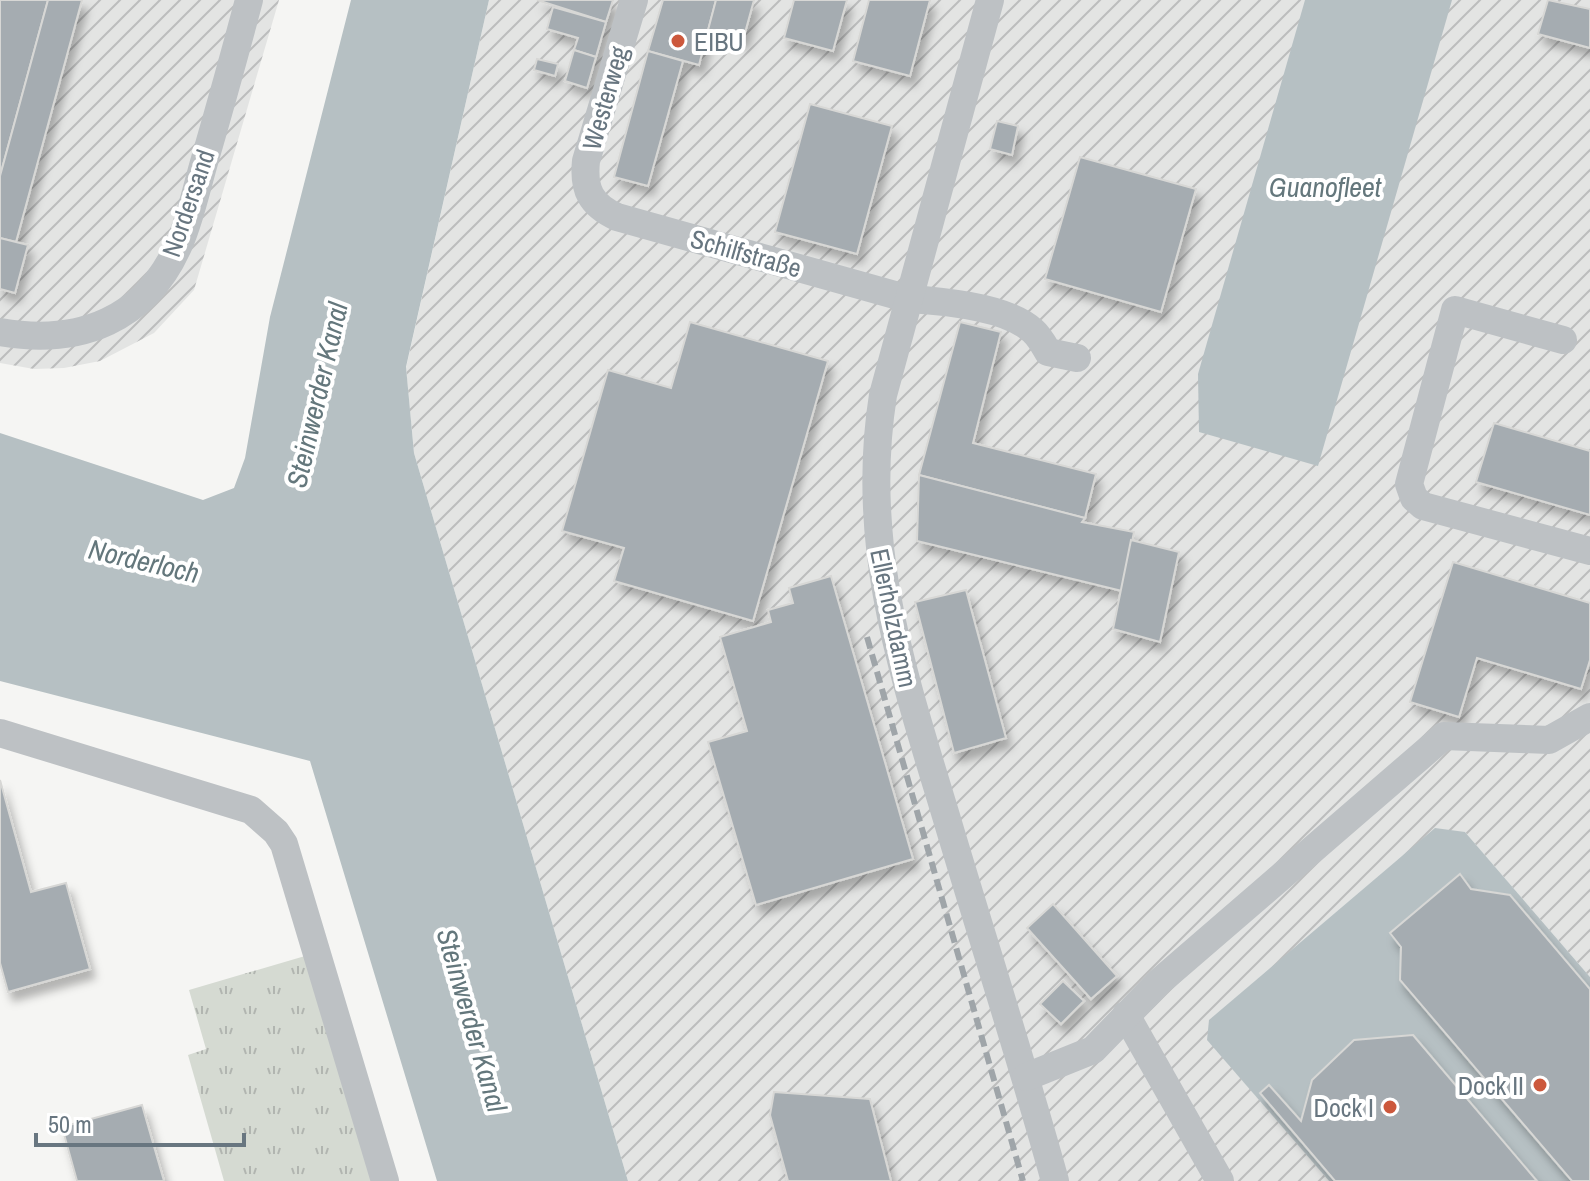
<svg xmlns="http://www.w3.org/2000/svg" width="1590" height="1181" viewBox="0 0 1590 1181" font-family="'Archivo Narrow',sans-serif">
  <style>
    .industrial { fill: url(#industrial-furrows) }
    .grass { fill: url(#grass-tufts) }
    .water { fill: #b6c0c3 }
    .building { fill: #a5acb1; stroke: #d7d7d5; stroke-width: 2; filter: url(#shadow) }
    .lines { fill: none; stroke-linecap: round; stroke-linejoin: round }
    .minor { stroke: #bdc1c4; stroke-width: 28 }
    .rail { stroke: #9fa5a9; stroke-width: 6; stroke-dasharray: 12 6; stroke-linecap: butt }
    .poi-dot { fill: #cc583c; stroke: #fff; stroke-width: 3 }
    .labels { text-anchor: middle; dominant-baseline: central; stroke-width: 8; stroke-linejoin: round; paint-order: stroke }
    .poi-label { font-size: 26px; fill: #687680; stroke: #fff; text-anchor: end }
    .street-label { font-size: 26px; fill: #687680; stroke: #fff }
    .water-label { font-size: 28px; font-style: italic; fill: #64777c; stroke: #fff }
  </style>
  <defs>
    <pattern id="industrial-furrows" width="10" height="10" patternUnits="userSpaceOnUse" patternTransform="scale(2)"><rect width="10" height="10" fill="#e3e4e3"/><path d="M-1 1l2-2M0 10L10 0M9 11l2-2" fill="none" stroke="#bcbdbd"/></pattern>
    <pattern id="grass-tufts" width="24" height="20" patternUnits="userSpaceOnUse" patternTransform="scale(2)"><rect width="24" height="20" fill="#d5dad2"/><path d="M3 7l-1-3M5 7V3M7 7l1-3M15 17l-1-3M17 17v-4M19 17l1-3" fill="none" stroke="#b1b5b0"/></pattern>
    <filter id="shadow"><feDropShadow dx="5" dy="9" stdDeviation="4" flood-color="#0004"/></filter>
  </defs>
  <rect width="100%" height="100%" fill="#f5f5f3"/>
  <!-- industrial -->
  <g class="industrial">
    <polygon points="0,0 279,0 194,290 154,333 100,361 64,368 34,369 0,363"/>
    <polygon points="489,0 1590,0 1590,977 1465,832 1208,1040 1329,1181 628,1181 414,453 406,368"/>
  </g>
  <!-- grass -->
  <polygon class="grass" points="305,956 379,1181 224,1181 188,1055 206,1049 189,990"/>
  <!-- water -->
  <g class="water">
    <polygon points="351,0 489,0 406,367 414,453 628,1181 437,1181 310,761 0,681 0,433 203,500 234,488 245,458 270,317"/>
    <polygon points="1305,0 1452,0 1318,466 1199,432 1198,374"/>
    <polygon points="1435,828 1465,832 1590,977 1590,1181 1329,1181 1207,1040 1209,1020"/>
  </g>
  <!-- building -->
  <g class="building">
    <polygon points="0,0 48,0 0,176"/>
    <polygon points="48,0 82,0 16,242 0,238 0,176"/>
    <polygon points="537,0 613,0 606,22"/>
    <polygon points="663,0 716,0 699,65 648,51"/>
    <polygon points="716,0 754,0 743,40 708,30"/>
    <polygon points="794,0 847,0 833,51 784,38"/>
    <polygon points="869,0 930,0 910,76 853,61"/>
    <polygon points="1548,0 1590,9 1590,48 1538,34"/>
    <polygon points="553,7 606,22 596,57 574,50 578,38 547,29"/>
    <polygon points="574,50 596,57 587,88 565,81"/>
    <polygon points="648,51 683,61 648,186 614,177"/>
    <polygon points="537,59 558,64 555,76 534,70"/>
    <polygon points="810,104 892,126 857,254 775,232"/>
    <polygon points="997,121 1018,126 1012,155 990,149"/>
    <polygon points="1080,157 1196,189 1161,312 1045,279"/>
    <polygon points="0,238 28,245 15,293 0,289"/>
    <polygon points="690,322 828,361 753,621 614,581 624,548 562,531 608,370 671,388"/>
    <polygon points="960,322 1001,332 973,443 1096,474 1085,518 919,475"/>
    <polygon points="1494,423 1590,451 1590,515 1476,482"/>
    <polygon points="919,475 1085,518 1082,522 1134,532 1122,591 917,541"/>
    <polygon points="1131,540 1179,552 1160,642 1113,629"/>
    <polygon points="1453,562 1590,603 1590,660 1581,689 1477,658 1459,717 1410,702"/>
    <polygon points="831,576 913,859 756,905 708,742 747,731 720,637 771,622 768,610 793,603 789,588"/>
    <polygon points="966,590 1006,738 954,753 915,602"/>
    <polygon points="0,780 31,892 66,883 90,969 8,992 0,963"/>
    <polygon points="1460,874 1471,889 1510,895 1590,989 1590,1181 1572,1181 1400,980 1401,947 1390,933"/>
    <polygon points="1053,904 1117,976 1091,999 1027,928"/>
    <polygon points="1063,981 1084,1001 1061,1024 1040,1004"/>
    <polygon points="1413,1035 1537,1181 1335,1181 1260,1093 1269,1085 1301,1121 1312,1080 1354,1040"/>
    <polygon points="774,1092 870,1099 891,1181 788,1181 770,1115"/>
    <polygon points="142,1105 164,1181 77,1181 62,1127"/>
  </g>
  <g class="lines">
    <!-- minor -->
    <g class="minor">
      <path d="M634 0 586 161C583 190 591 205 617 217L909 299C942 301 1008 307 1033 331 1039 336 1044 345 1048 352L1077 358"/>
      <path d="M990 0 883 395C859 546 903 673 946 816 982 938 1021 1058 1055 1181"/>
      <path d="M0 332C80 346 147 320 180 242 191 216 197 186 205 159 220 107 235 53 249 0"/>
      <polyline points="1563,340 1455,310 1409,484 1414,498 1423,506 1590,551"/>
      <polyline points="0,733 251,810 276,832 284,844 385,1181"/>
      <polyline points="1126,1015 1220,1181"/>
      <polyline points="1026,1077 1093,1050 1159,982 1444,736 1549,740 1590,717"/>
    </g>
    <!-- rail -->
    <polyline class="rail" points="867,637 1023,1181"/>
  </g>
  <!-- markers -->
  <g class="poi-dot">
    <circle cx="678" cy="41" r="8"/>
    <circle cx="1540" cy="1085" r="8"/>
    <circle cx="1390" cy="1107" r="8"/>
  </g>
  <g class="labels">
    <!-- poi labels -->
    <g class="poi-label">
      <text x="694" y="41" text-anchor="start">EIBU</text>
      <text x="1524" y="1085">Dock II</text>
      <text x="1374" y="1107">Dock I</text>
    </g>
    <!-- street labels -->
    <g class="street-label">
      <text transform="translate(605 98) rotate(-74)">Westerweg</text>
      <text transform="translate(188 203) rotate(-71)">Nordersand</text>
      <text transform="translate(746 253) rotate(16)">Schilfstraße</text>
      <text transform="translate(894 618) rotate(78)">Ellerholzdamm</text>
    </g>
    <!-- water labels -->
    <g class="water-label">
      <text x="1325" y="187">Guanofleet</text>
      <text transform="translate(317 395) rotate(-77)">Steinwerder Kanal</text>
      <text transform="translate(144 561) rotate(13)">Norderloch</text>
      <text transform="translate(472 1020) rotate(74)">Steinwerder Kanal</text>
    </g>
  </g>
  <!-- scale -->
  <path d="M36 1133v12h208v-12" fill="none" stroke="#687680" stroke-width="4"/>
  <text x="48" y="1133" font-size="24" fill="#687680" stroke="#ffffff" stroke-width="6" paint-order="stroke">50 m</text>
</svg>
